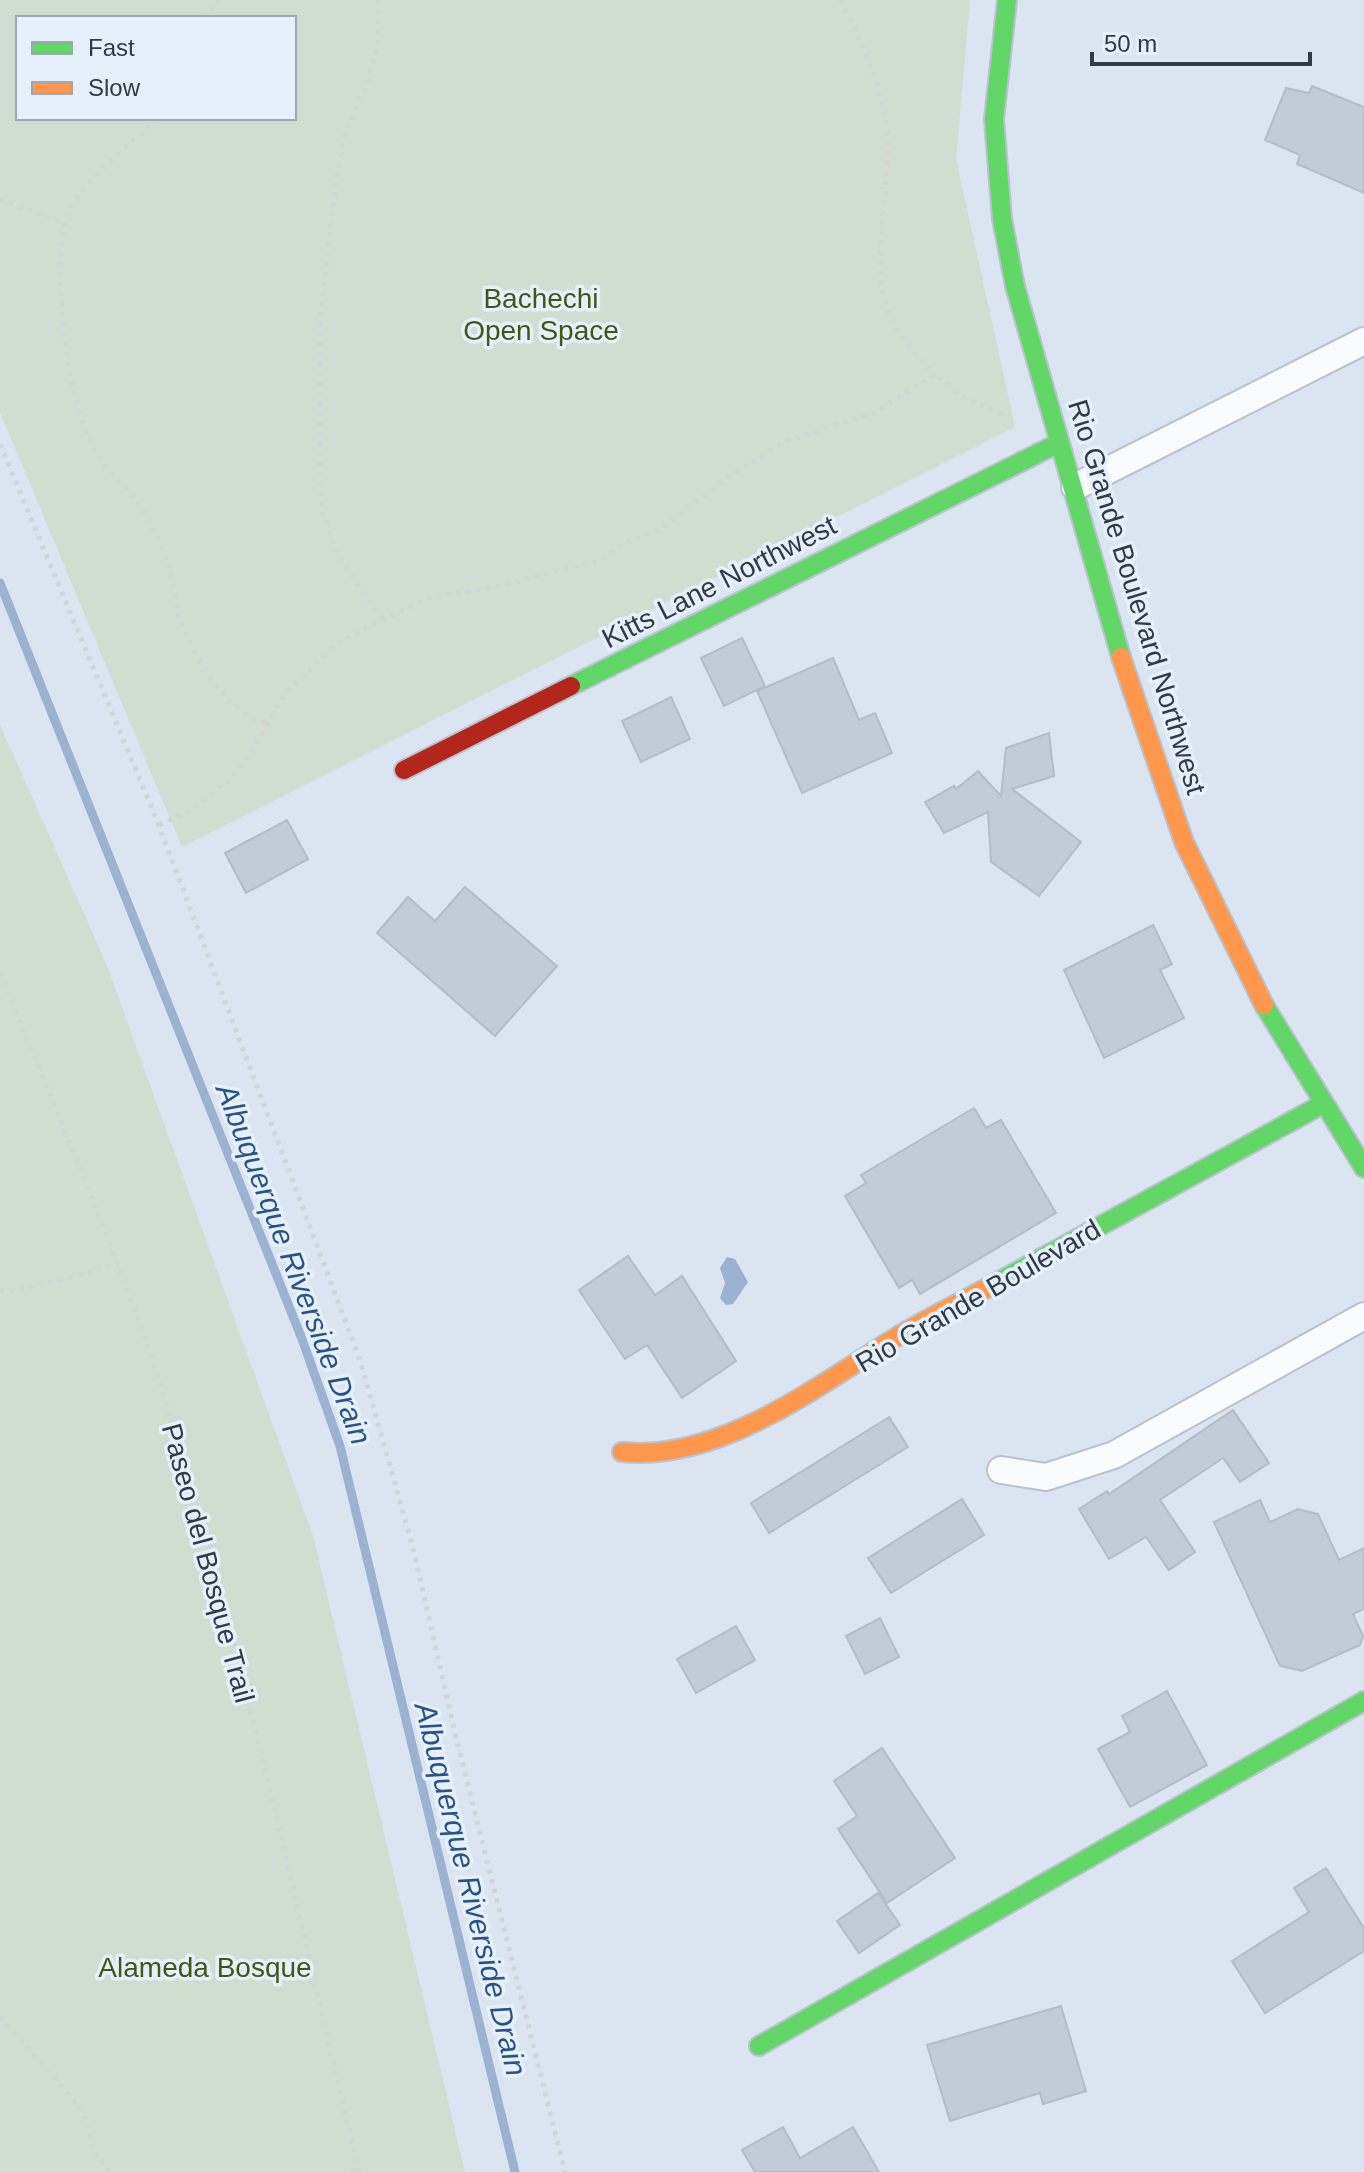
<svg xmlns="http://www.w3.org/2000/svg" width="1364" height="2172" viewBox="0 0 1364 2172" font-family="Helvetica,sans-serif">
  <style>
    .green { fill: #d0ddd1; fill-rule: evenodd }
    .water { fill: #9bb2d0 }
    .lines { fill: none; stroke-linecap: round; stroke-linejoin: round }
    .stream { stroke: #9bb2d0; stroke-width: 9 }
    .building { fill: #c1ccd9; stroke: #b3bcc7; stroke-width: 2 }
    .street-casing { stroke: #b9c2cd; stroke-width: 30 }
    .fast-casing { stroke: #b9c2cd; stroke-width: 22 }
    .slow-casing { stroke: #b9c2cd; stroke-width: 22 }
    .jam-casing { stroke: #b9c2cd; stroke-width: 22 }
    .path { stroke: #d2d5d8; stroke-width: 5; stroke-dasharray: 4 6; stroke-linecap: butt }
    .street { stroke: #fafbfd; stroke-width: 26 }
    .fast { stroke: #63d668; stroke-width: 18 }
    .slow { stroke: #ff974d; stroke-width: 18 }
    .jam { stroke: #b3261e; stroke-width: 18 }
    .labels { text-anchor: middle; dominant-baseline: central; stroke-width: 7; stroke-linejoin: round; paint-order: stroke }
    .park-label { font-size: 28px; fill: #3f5718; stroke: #e6f0fb }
    .street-label { font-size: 28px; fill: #313a45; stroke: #e6f0fb }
    .water-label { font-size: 30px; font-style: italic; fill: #2a5283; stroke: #e6f0fb }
  </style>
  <rect width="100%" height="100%" fill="#dbe4f1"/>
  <!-- green -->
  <g class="green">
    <path d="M0 0H970L956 159 1015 427 182 847 0 412ZM294 18V118H18V18Z"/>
    <polygon points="0,725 106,963 313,1536 465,2172 0,2172"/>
  </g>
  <!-- water -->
  <polygon class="water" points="727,1257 735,1259 748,1282 733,1304 726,1305 720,1298 725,1283 720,1268"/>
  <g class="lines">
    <!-- stream -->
    <polyline class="stream" points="0,583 302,1339 340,1446 515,2172"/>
  </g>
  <!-- building -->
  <g class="building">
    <polygon points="1312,86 1364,107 1364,193 1297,164 1300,155 1265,140 1286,88 1309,93"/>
    <polygon points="742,638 765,686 724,706 701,658"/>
    <polygon points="833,658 859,720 875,713 892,753 802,793 757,691"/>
    <polygon points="671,697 690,739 641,762 622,721"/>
    <polygon points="1049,733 1054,776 1012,789 1081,842 1039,896 991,862 988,812 944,833 925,802 954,786 956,789 978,771 1001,796 1006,748"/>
    <polygon points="287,820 308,859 246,893 225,853"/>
    <polygon points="465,887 557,966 495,1036 377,933 408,897 435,921"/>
    <polygon points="1153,925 1172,964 1160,970 1184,1018 1104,1058 1064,970"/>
    <polygon points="974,1108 986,1128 1001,1120 1056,1213 920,1294 912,1280 899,1288 845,1196 866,1183 861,1175"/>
    <polygon points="628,1256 655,1295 682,1276 736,1361 682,1398 647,1345 625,1359 579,1290"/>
    <polygon points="1233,1410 1269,1463 1240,1482 1223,1458 1160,1500 1195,1552 1169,1570 1146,1537 1109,1559 1079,1509 1107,1491 1109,1494"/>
    <polygon points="889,1417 908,1447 769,1533 751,1503"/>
    <polygon points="962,1499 984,1535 891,1593 868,1558"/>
    <polygon points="1260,1500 1270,1522 1298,1509 1318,1514 1339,1560 1364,1548 1364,1609 1353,1614 1363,1636 1360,1645 1302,1671 1280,1666 1214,1522"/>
    <polygon points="880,1618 899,1657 865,1674 846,1636"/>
    <polygon points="736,1626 755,1660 696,1693 677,1659"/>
    <polygon points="1167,1691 1207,1765 1130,1807 1098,1749 1130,1732 1122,1716"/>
    <polygon points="882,1748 955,1858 887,1903 838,1829 857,1816 834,1781"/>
    <polygon points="1326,1868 1364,1928 1364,1951 1265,2013 1232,1961 1309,1912 1294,1888"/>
    <polygon points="878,1893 900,1925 859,1953 837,1921"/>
    <polygon points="1061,2006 1086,2091 1043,2104 1040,2093 950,2121 927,2045"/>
    <polygon points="783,2127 800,2158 853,2127 879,2172 755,2172 742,2150"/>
  </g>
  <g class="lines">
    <defs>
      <g id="street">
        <polyline points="1075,487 1364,341"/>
        <polyline points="1001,1470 1046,1477 1114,1455 1364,1316"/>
      </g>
      <g id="fast">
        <polyline points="1007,0 994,119 1002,219 1015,286 1121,657"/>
        <polyline points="571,686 1059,443"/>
        <polyline points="1264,1005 1364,1168"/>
        <polyline points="987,1288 1323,1104"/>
        <polyline points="759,2046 1364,1701"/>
      </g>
      <g id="slow">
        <polyline points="1121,657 1184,842 1264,1005"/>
        <path d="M622 1452C719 1462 816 1387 895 1338 925 1320 957 1304 987 1288"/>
      </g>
      <polyline id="jam" points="404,770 571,686"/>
    </defs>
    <!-- street casing -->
    <use href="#street" class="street-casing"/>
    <!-- fast casing -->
    <use href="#fast" class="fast-casing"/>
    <!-- slow casing -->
    <use href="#slow" class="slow-casing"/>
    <!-- jam casing -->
    <use href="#jam" class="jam-casing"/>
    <!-- path -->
    <g class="path">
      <polyline points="378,0 378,44 368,83 345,132 337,173 320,323 320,475 322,510 339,558 382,619"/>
      <path d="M840 0C864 45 883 88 888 139 889 151 886 164 886 176 882 263 862 308 935 374"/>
      <polyline points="204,18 219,0"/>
      <path d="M156 118C129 149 72 184 64 228 53 286 67 407 99 458 108 471 121 482 131 494 145 512 157 535 166 557 174 578 173 601 181 622 194 657 229 716 268 724"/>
      <polyline points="0,199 65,224"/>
      <polyline points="0,444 158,823 360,1360 412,1544 456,1737 565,2172"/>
      <polyline points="159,825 190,811 226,782 246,761 285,694 327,652 352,634 434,596 476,591 602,560 624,543 660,530 728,477 785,441 877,412 935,374 961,396 1002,414"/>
      <path d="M0 973C55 1109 115 1244 160 1384 242 1642 296 1909 359 2172"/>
      <polyline points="0,1291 9,1292 119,1265"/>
      <polyline points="0,2017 84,2111 94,2153 110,2172"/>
      <polyline points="351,2172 359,2169"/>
    </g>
    <!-- street -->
    <use href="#street" class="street"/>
    <!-- fast -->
    <use href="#fast" class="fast"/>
    <!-- slow -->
    <use href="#slow" class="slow"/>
    <!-- jam -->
    <use href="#jam" class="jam"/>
  </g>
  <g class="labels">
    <!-- park labels -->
    <g class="park-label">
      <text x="541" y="298">Bachechi<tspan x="541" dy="32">Open Space</tspan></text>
      <text x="205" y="1967">Alameda Bosque</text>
    </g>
    <!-- street labels -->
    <g class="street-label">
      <text transform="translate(719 582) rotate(-27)">Kitts Lane Northwest</text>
      <text transform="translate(1137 597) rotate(73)">Rio Grande Boulevard Northwest</text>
      <text transform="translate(978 1296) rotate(-30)">Rio Grande Boulevard</text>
      <text transform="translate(208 1563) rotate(75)">Paseo del Bosque Trail</text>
    </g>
    <!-- water labels -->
    <g class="water-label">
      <text transform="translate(294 1264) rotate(69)">Albuquerque Riverside Drain</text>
      <text transform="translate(471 1889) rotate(76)">Albuquerque Riverside Drain</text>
    </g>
  </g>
  <!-- legend -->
  <rect x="16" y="16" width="280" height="104" fill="#e6f0fb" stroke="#9ea7b2" stroke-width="2"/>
  <rect x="32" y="42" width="40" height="12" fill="#63d668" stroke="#9ea7b2" stroke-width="2"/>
  <text x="88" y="56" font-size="24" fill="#313a45">Fast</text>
  <rect x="32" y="82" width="40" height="12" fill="#ff974d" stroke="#9ea7b2" stroke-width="2"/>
  <text x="88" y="96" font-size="24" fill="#313a45">Slow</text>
  <!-- scale -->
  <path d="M1092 52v12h218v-12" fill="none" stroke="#313a45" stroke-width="4"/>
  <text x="1104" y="52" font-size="24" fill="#313a45" stroke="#e6f0fb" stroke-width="6" paint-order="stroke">50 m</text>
</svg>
